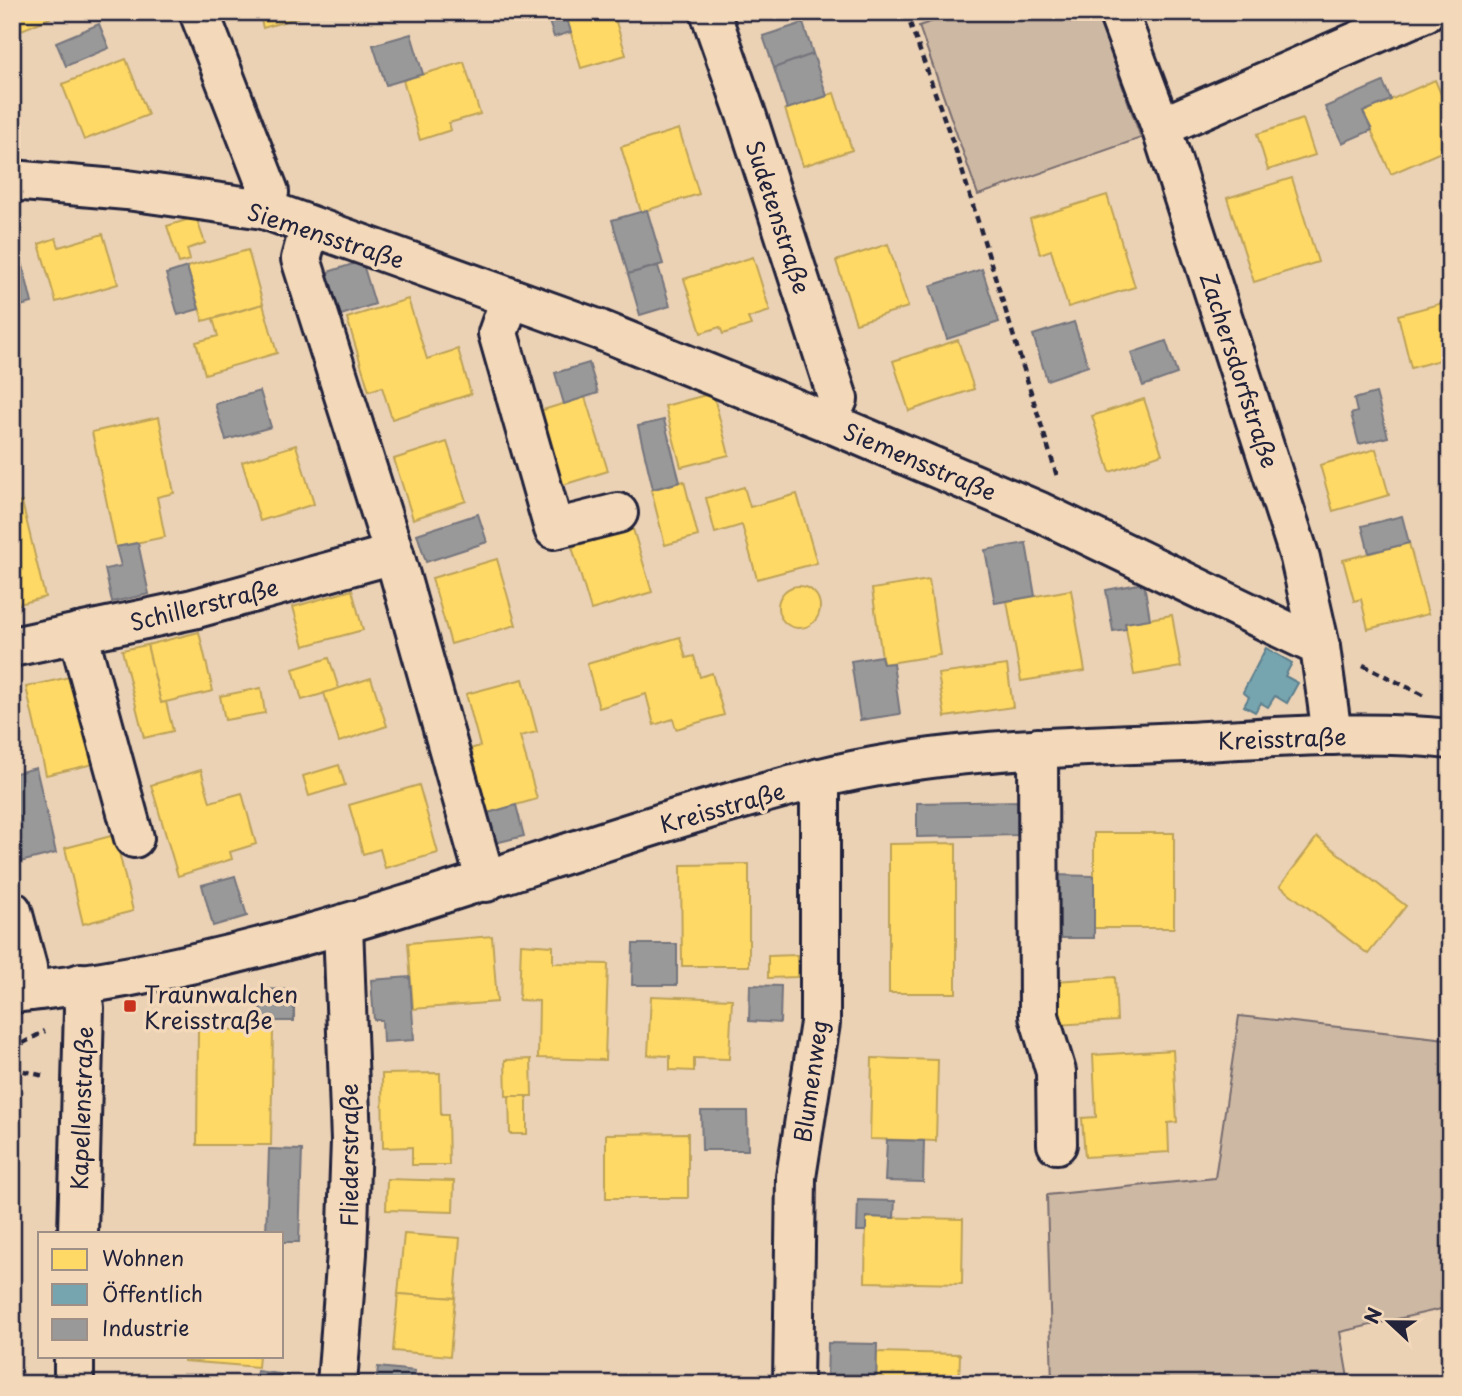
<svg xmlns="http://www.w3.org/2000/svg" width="1462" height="1396" viewBox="0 0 1462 1396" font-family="'Playpen Sans',sans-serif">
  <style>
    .green { fill: #cdb8a3; stroke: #786d6f; stroke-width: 2 }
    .homes { fill: #ffd966; stroke: #bda259; stroke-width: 2 }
    .public { fill: #76a5af; stroke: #5d7e8c; stroke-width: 2 }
    .industry { fill: #999; stroke: #75757d; stroke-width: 2 }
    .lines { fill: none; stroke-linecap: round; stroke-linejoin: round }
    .minor-casing { stroke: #22223b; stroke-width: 44 }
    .path { stroke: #22223b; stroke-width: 4.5; stroke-dasharray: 7 5; stroke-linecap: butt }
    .minor { stroke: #f3d9ba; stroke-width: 38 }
    .poi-dot { fill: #c8321e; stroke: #f3d9ba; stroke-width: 2.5 }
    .labels { text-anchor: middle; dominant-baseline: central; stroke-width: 7; stroke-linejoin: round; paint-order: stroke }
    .street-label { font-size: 23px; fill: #22223b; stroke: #f3d9ba }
    .poi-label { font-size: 23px; fill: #22223b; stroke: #f3d9ba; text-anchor: start }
  </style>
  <rect width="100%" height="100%" fill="#ebd2b5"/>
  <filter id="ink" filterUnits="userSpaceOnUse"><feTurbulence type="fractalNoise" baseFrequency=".0143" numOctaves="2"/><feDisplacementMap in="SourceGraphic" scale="14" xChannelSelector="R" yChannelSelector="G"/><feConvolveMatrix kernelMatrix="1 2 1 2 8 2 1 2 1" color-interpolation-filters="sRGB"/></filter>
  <g filter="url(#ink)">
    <!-- green -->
    <g class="green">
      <polygon points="958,12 1096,12 1141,138 978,195 919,26"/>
      <polygon points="1239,1016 1446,1039 1450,1073 1450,1307 1340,1332 1349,1384 1052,1384 1047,1195 1215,1178"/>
    </g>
    <!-- homes -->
    <g class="homes">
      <polygon points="12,12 47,12 50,18 12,34"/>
      <polygon points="259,12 316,12 263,28"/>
      <polygon points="578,12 613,12 626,55 581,68 566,16"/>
      <polygon points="126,59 148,115 84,140 62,84"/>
      <polygon points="464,62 480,114 449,123 451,130 420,140 403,80"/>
      <polygon points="1435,80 1450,115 1450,148 1391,174 1363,112"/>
      <polygon points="834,93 852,150 803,166 785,109"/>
      <polygon points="1303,119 1315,155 1268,170 1257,134"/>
      <polygon points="679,129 699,194 641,212 621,147"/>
      <polygon points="1292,178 1318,262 1254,282 1227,198"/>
      <polygon points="1107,195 1135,287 1068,307 1051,250 1040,254 1030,219"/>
      <polygon points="196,217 205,243 187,249 190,260 179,263 167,226"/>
      <polygon points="103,234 118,284 56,302 39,244 56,238 59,247"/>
      <polygon points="888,244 908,307 856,323 836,261"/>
      <polygon points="248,250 263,304 203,321 187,267"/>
      <polygon points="753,257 770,311 748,318 751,325 723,334 720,327 701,333 684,279"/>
      <polygon points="408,299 427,359 458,349 471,394 392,419 382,387 369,391 347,318"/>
      <polygon points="1450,301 1450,357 1411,368 1398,315"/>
      <polygon points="263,304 277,353 205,374 196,342 218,336 213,319"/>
      <polygon points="958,340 974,389 909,411 893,361"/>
      <polygon points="713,393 729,455 681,467 665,406"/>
      <polygon points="585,397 608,471 553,488 530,414"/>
      <polygon points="1144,399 1162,454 1110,472 1092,416"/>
      <polygon points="159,417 174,493 157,497 165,537 116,547 92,432"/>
      <polygon points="447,442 466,501 413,519 394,459"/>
      <polygon points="296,445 314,504 260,521 242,462"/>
      <polygon points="1376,449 1389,495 1333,511 1320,465"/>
      <polygon points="684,481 698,536 665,545 651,490"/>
      <polygon points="744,487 750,507 797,494 817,563 757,579 742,525 715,533 706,498"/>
      <polygon points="22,502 45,597 12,606 12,504"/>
      <polygon points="633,529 652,592 591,610 572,547"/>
      <polygon points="1409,543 1428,614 1368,629 1361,599 1354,601 1343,560"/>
      <polygon points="497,559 516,625 451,644 432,578"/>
      <polygon points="929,580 940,655 883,664 872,589"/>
      <circle cx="799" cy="607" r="21"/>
      <polygon points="352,590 363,630 304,646 293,607"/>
      <polygon points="1071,590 1085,671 1021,681 1007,601"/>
      <polygon points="1172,615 1181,667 1134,675 1125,623"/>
      <polygon points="199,632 213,691 161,703 147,645"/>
      <polygon points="680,637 686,658 694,656 700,677 712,673 724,715 676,729 673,719 654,725 646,694 599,708 587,664"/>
      <polygon points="147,645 161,703 166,702 173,731 144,738 122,650"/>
      <polygon points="329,658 339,689 302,700 293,669"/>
      <polygon points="1007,665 1013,707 945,717 938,674"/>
      <polygon points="78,675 98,763 46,775 26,687"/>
      <polygon points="371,678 387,726 339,742 324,693"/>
      <polygon points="523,679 537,732 520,736 537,799 488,813 470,749 480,746 466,694"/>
      <polygon points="261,688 265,713 225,720 220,696"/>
      <polygon points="339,765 345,785 309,796 303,776"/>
      <polygon points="201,770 210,802 242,793 256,844 230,852 232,859 178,876 151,785"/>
      <polygon points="419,785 438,853 385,868 380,849 363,854 349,805"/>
      <rect x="1094" y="833" width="80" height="95"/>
      <polygon points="115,835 133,911 83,924 65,848"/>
      <polygon points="1317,837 1406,906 1368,954 1280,886"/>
      <polygon points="956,843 956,993 889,993 889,844"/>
      <polygon points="749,864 749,966 682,966 681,865"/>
      <polygon points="492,936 497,1002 413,1009 408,943"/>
      <polygon points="521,944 553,946 553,963 608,964 605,1060 538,1058 539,1001 519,1000"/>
      <polygon points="797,955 797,977 768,978 768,956"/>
      <polygon points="1115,977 1117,1021 1057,1025 1055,981"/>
      <polygon points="651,996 732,999 729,1059 694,1058 694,1071 670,1070 670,1056 648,1055"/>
      <polygon points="198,1029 273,1030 271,1145 197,1145"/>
      <polygon points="1173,1050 1177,1122 1168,1123 1169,1152 1085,1157 1082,1118 1096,1117 1093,1055"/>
      <polygon points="872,1058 938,1060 936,1141 870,1139"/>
      <polygon points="531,1059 532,1096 506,1096 505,1060"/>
      <polygon points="440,1073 441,1115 448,1115 449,1165 412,1165 412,1147 383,1148 382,1074"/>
      <polygon points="509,1096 527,1096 527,1134 510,1134"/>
      <polygon points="688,1133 688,1198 606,1198 606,1134"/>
      <polygon points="387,1179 454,1181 453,1212 386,1210"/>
      <polygon points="866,1217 963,1219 962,1284 865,1282"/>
      <polygon points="404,1234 460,1238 455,1298 398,1294"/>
      <polygon points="398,1294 455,1298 450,1356 393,1351"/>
      <polygon points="877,1352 960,1354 959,1384 876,1384"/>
      <polygon points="184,1356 259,1356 258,1367 184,1361"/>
    </g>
    <!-- public -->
    <polygon class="public" points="1266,648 1292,663 1285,676 1298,683 1287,703 1275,696 1268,707 1261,703 1255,712 1244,706 1249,697 1243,692"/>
    <!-- industry -->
    <g class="industry">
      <polygon points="546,12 578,12 566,16 571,32 554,37"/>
      <polygon points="803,23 813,54 774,68 763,36"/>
      <polygon points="99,24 109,48 66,66 56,42"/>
      <polygon points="411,34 423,74 386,85 373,45"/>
      <polygon points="813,54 827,96 787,109 774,68"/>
      <polygon points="1383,82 1391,100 1363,112 1372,130 1342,143 1325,107"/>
      <polygon points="647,210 663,264 628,274 612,220"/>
      <polygon points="12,221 32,303 12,308"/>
      <polygon points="362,261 375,304 335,317 322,274"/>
      <polygon points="658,266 670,306 640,315 628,274"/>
      <polygon points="187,267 199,309 178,315 166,274"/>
      <polygon points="982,269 999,322 947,339 930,286"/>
      <polygon points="1074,322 1088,366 1047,380 1033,335"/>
      <polygon points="1166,341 1177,374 1143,386 1131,353"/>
      <polygon points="589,363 598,393 564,404 555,373"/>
      <polygon points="260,391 271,427 226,440 215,404"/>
      <polygon points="1376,393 1388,437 1359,444 1351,414 1357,412 1354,399"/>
      <polygon points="664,420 680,482 653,489 638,426"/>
      <polygon points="478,514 487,542 426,562 417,534"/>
      <polygon points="1402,516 1409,543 1369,553 1362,526"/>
      <polygon points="138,543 149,594 112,602 105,569 121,566 116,547"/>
      <polygon points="1026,543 1035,596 995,603 985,550"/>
      <polygon points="1144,583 1150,619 1125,623 1126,629 1113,631 1106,590"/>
      <polygon points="881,656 883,664 893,663 900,714 860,720 851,661"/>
      <polygon points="36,768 56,853 20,862 12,829 12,774"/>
      <polygon points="1020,801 1021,835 917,837 917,803"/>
      <polygon points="516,805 524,836 495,843 488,813"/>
      <polygon points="1052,875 1094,876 1094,938 1052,938"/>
      <polygon points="235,876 247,916 213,926 202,885"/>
      <polygon points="633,944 677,944 677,985 632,985"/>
      <polygon points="410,977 414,1040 383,1042 382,1020 374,1020 371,980"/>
      <polygon points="750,985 781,986 780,1023 749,1021"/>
      <polygon points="261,989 294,990 294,1021 260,1021"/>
      <polygon points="701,1111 747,1111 748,1150 702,1150"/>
      <polygon points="887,1140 924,1141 923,1182 885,1181"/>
      <polygon points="269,1149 302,1150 299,1242 282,1242 282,1233 266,1233"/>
      <polygon points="858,1200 895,1201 894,1218 866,1217 866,1231 857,1231"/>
      <polygon points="828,1343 877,1344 876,1384 827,1384"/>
      <polygon points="378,1367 415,1371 414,1384 376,1384"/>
      <polygon points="257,1371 288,1375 287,1384 255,1384"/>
    </g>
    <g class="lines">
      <defs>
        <g id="minor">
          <polyline points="199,12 269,192 264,209"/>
          <polyline points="710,12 747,117 838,399 828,422"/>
          <polyline points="1118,12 1161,127 1300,558 1320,647 1332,735"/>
          <polyline points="1161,127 1425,12"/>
          <polyline points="12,180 127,190 264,209 600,330 828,422 1040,512 1320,647"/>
          <polyline points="310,226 301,259 394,554 486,882"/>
          <polyline points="510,299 498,333 554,529 618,513"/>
          <polyline points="78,633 134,838"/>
          <polyline points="12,647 193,609 394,554"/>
          <polyline points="1038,748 1039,1016 1056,1072 1057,1144"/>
          <polyline points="12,911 27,967 29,991"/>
          <path d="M12 993C291 966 548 847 817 779 937 749 1062 747 1184 742 1272 738 1362 729 1450 739"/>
          <polyline points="78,1233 84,1008 81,983"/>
          <polyline points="74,1384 74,1356"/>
          <polyline points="337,1384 347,1253 351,1141 343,925"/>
          <polyline points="793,1384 796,1177 820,1023 820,778"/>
        </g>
      </defs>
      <!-- minor casing -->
      <use href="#minor" class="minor-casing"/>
      <!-- path -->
      <g class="path">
        <polyline points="906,12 957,154 1057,476"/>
        <polyline points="1363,665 1427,697"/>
        <polyline points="12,1049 45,1031"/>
        <polyline points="12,1068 44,1076"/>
      </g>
      <!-- minor -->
      <use href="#minor" class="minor"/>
    </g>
  </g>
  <!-- markers -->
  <rect class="poi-dot" x="123" y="999" width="14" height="14" rx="3.5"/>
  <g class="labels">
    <!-- street labels -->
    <g class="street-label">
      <text transform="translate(779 217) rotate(72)">Sudetenstraße</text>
      <text transform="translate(326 235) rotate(18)">Siemensstraße</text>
      <text transform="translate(1240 370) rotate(72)">Zachersdorfstraße</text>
      <text transform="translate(920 461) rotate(23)">Siemensstraße</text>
      <text transform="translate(204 604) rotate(-14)">Schillerstraße</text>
      <text transform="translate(1282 738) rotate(-2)">Kreisstraße</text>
      <text transform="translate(722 807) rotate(-16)">Kreisstraße</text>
      <text transform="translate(810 1081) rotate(-82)">Blumenweg</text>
      <text transform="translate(81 1108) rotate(-88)">Kapellenstraße</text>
      <text transform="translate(348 1155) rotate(-90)">Fliederstraße</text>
    </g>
    <!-- poi labels -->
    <g class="poi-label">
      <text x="144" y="993">Traunwalchen<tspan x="144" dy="26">Kreisstraße</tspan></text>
    </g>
  </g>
  <!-- margin -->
  <rect width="1462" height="1396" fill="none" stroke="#f3d9ba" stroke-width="42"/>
  <rect x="21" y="21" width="1420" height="1354" fill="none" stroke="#22223b" stroke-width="2.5" filter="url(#ink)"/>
  <!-- legend -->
  <rect x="38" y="1232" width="245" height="126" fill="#f3d9ba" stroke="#9f9087" stroke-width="2"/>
  <rect x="52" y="1249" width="35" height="21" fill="#ffd966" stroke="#9f9087" stroke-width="2"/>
  <text x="102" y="1266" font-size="21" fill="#22223b">Wohnen</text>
  <rect x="52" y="1284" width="35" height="21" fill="#76a5af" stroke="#9f9087" stroke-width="2"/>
  <text x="102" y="1302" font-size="21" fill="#22223b">Öffentlich</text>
  <rect x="52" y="1319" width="35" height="21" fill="#999999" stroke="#9f9087" stroke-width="2"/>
  <text x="102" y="1336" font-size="21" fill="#22223b">Industrie</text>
  <!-- north arrow -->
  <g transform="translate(1389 1322) rotate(292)" stroke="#f3d9ba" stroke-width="5" paint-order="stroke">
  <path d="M0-5L12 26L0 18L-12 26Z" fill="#22223b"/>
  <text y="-10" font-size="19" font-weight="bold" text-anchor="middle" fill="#22223b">N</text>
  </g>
</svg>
